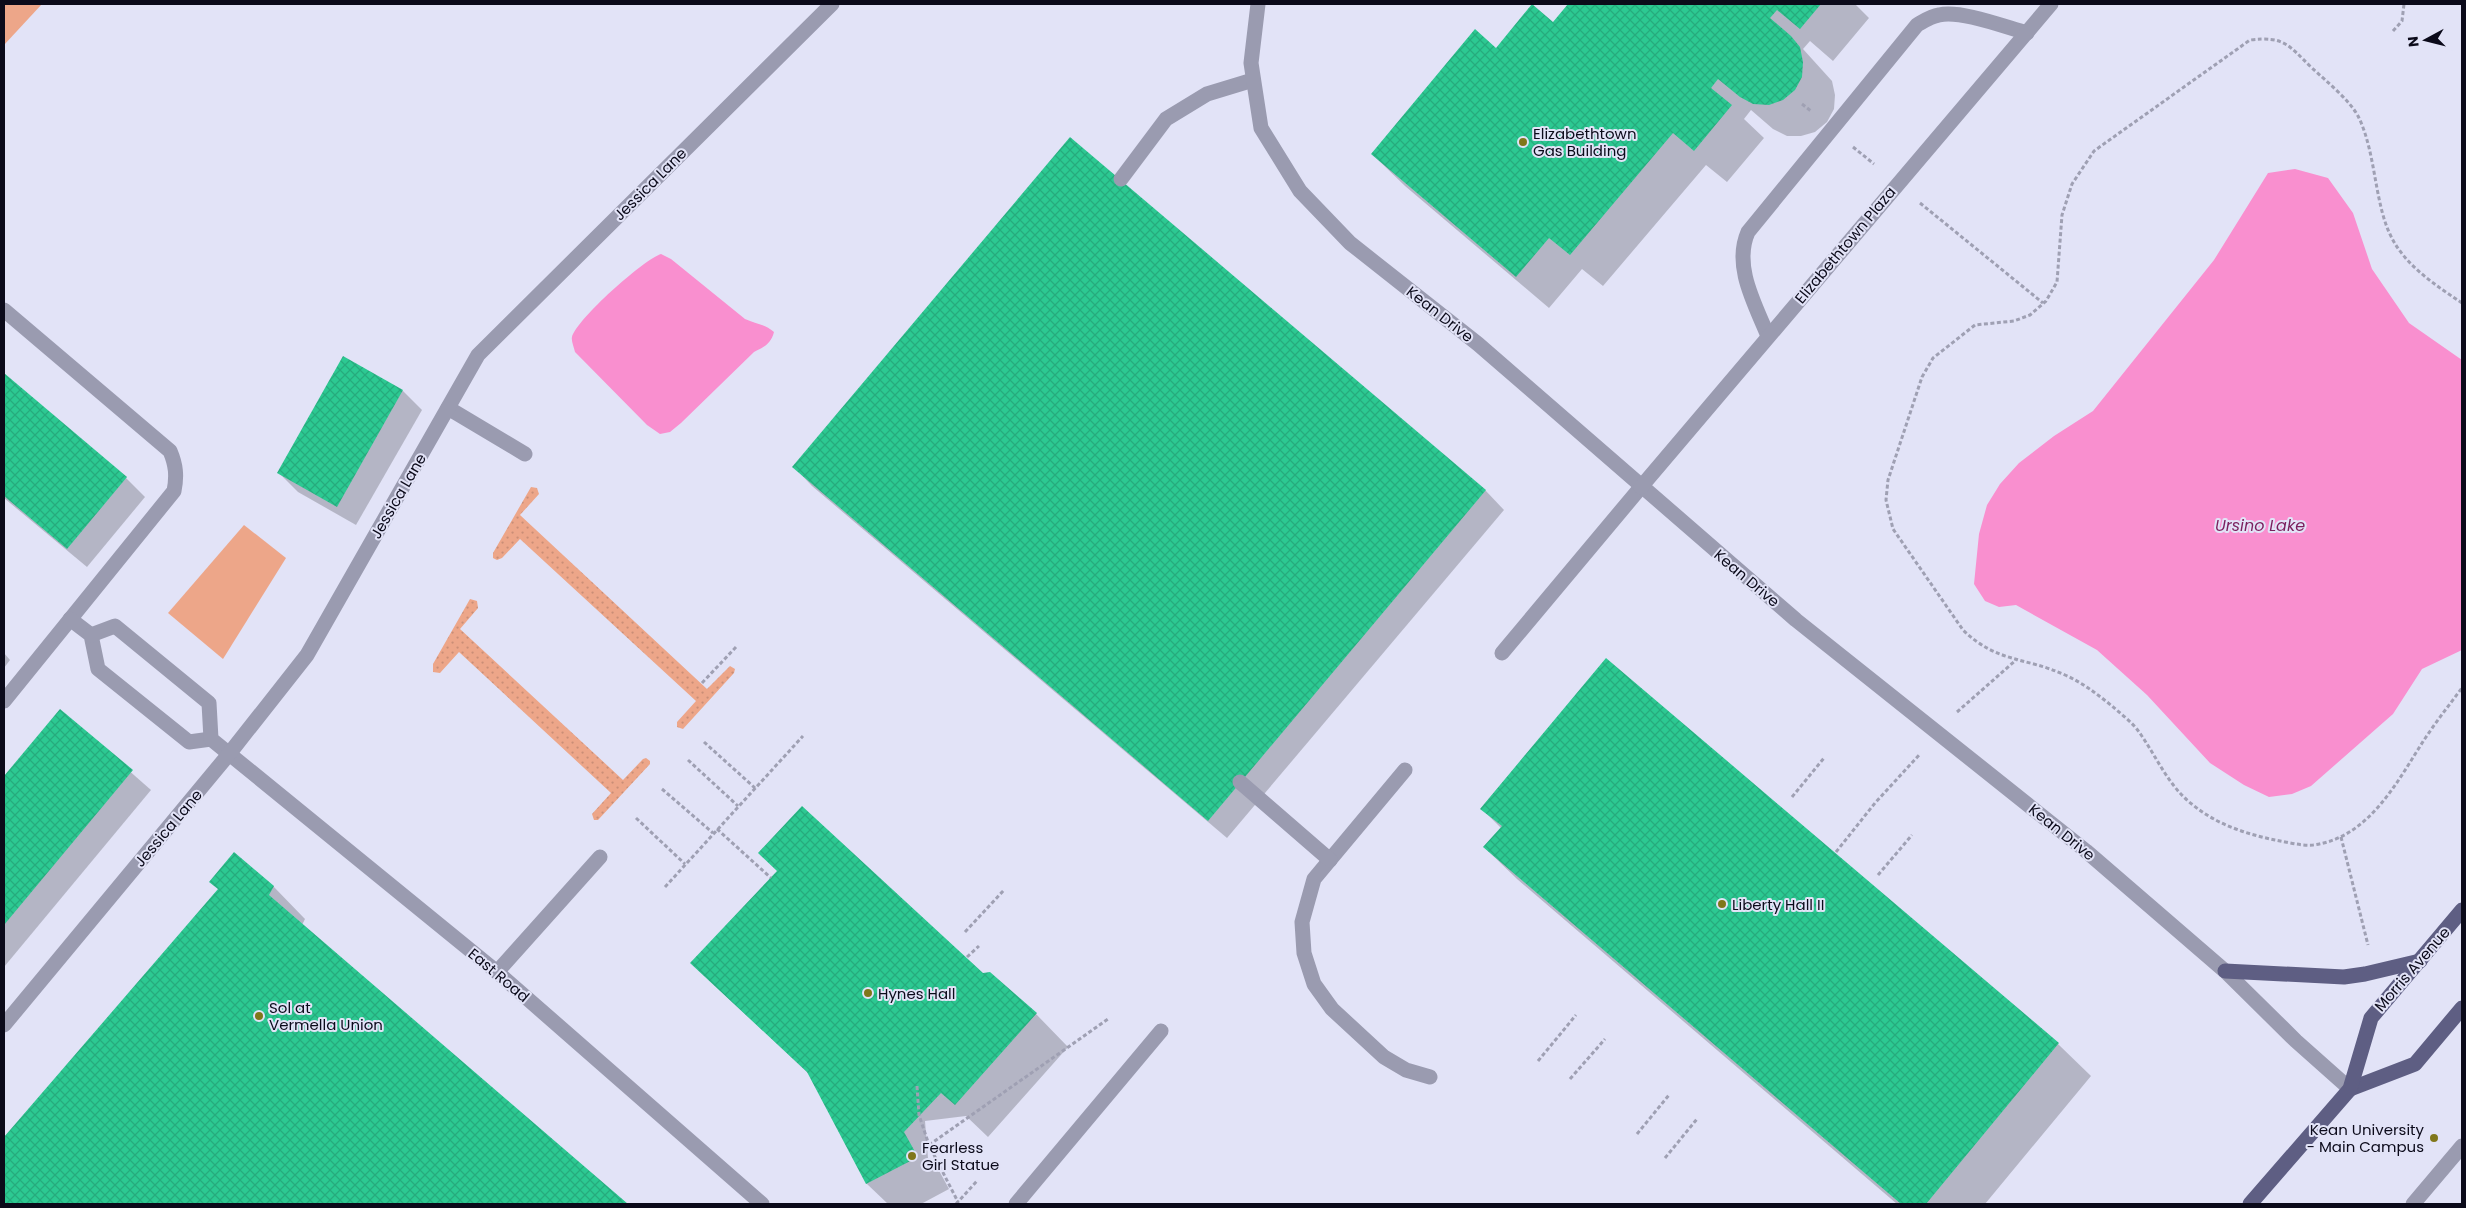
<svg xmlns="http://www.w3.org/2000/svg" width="2466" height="1208" viewBox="0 0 2466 1208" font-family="Poppins,sans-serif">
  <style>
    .grass { fill: url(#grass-dots) }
    .park { fill: #eda689 }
    .water { fill: #f98fcf }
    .shadow { fill: #0003 }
    .building { fill: url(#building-cross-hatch) }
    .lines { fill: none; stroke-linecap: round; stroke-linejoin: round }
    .path { stroke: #9fa0b3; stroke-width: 3; stroke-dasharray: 4 2.5; stroke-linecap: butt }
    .service { stroke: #9a9bb0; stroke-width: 15 }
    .minor { stroke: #9a9bb0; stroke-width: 15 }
    .primary { stroke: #5e5e83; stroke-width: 15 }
    .poi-dot { fill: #80771b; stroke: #e2e3f7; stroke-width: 2 }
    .labels { text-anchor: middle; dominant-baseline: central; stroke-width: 4; stroke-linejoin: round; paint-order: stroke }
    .poi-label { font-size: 15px; fill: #0b0a1a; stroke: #e2e3f7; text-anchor: start }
    .street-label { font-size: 15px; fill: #0b0a1a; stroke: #e2e3f7 }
    .water-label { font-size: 16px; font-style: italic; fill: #7b1e5d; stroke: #e2e3f7 }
  </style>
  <defs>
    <pattern id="grass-dots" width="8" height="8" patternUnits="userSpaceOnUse" patternTransform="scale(1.25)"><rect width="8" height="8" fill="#eda689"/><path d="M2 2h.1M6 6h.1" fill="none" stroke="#ca8e76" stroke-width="1.8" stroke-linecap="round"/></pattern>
    <pattern id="building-cross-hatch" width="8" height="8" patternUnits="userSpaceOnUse" patternTransform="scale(1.25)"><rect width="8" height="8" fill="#2cc992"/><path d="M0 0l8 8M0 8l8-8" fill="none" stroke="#26ab7d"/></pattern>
  </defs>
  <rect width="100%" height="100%" fill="#e2e3f7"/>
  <!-- grass -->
  <g class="grass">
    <polygon points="531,487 537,488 539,494 520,515 707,689 730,666 735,669 734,673 683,729 677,727 677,722 696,701 520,539 502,558 497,560 493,558 493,553"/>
    <polygon points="470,599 477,601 478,608 460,629 623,780 643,759 646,758 650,761 650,764 598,820 594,820 592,814 611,793 459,652 440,673 433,672 433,664"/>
  </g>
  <!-- park -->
  <g class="park">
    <polygon points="4,4 42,4 4,45"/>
    <polygon points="244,525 286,558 223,659 168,613"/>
  </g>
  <!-- water -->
  <g class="water">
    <polygon points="2295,169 2328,178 2353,213 2372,269 2409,323 2462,360 2462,650 2422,669 2393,714 2311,786 2292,794 2269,797 2244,785 2210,763 2147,695 2097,650 2016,605 1999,607 1985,601 1974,584 1979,534 1987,505 2000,484 2019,463 2054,436 2093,411 2214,260 2268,173"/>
    <path d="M661 254 671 259 745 319C756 324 765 324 774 332 771 344 764 347 754 352L681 423 670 432 660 434 647 425 575 352C574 347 571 341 572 337 577 319 643 260 661 254Z"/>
  </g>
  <!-- shadow -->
  <g class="shadow">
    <polygon points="1570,4 1855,4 1869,18 1833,61 1810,41 1803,49 1832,81 1835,95 1834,109 1827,122 1815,132 1801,136 1787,136 1773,129 1751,110 1744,119 1764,138 1727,182 1706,165 1603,286 1582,269 1549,308 1405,186 1372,154 1496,49 1553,23"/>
    <polygon points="1071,139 1486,491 1504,510 1227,838 812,486 794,467"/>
    <polygon points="344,358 403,391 422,410 356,525 298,492 279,473"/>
    <polygon points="4,375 126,478 145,497 87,567 4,498"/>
    <polygon points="4,653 10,660 4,668"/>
    <polygon points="1606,660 2058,1044 2091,1076 1985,1204 1897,1204 1517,879 1484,847 1501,828 1481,808"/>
    <polygon points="60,710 151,790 4,967 4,778"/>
    <polygon points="210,882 273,886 305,919 302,925 626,1204 4,1204 4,1139 219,890"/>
    <polygon points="691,963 983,974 1036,1014 1068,1047 988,1137 966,1116 925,1121 928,1158 936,1165 949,1189 921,1204 888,1204 867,1184 811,1076"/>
  </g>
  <!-- building -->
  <g class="building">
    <polygon points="1532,4 1553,22 1568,4 1821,4 1800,29 1777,10 1770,18 1791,36 1800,47 1803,62 1802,77 1795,90 1783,100 1769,105 1753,104 1740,97 1718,79 1711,88 1732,105 1694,151 1673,133 1570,255 1549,238 1516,277 1371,154 1475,29 1496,48"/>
    <polygon points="1070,137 1486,490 1208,821 792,467"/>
    <polygon points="343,356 403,390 337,507 277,473"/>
    <polygon points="4,373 127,477 67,549 4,496"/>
    <polygon points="1606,658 2059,1043 1926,1204 1901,1204 1483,847 1502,826 1480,809"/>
    <polygon points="60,709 133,770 4,925 4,776"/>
    <polygon points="802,806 983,973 990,972 1037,1013 955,1105 941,1093 904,1132 918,1157 866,1184 807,1072 690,963 777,871 758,853"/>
    <polygon points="234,852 274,886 269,895 628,1204 4,1204 4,1137 218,889 209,882"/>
  </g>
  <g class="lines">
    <!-- path -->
    <g class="path">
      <polyline points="2393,31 2402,21 2404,4"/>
      <polyline points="1802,104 1811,111"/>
      <polyline points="1853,147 1874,164"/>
      <polyline points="1920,203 2043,303"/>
      <path d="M2462 303C2438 287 2409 268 2394 242 2374 208 2377 156 2359 118 2351 101 2326 81 2312 68 2288 45 2285 36 2250 40L2094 151 2072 184 2062 215 2057 282 2046 301 2030 315 2014 321 1975 325 1933 358 1922 377 1888 480 1886 500 1893 529 1963 630C1997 663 2026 657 2065 675 2083 683 2097 694 2112 706 2121 714 2132 722 2139 732 2157 757 2168 786 2193 805 2216 824 2246 834 2275 840 2287 842 2301 846 2313 845 2369 838 2397 782 2424 740 2436 722 2449 705 2462 688"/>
      <polyline points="702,683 736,647"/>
      <polyline points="1957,712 2016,660"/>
      <polyline points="704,742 755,788"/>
      <polyline points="688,760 738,806"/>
      <polyline points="662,789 713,833"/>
      <polyline points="1792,797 1824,758"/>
      <polyline points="636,818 685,864"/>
      <polyline points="717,829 771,878"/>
      <polyline points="2341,837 2368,945"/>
      <polyline points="1836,852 1875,803 1920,754"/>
      <polyline points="1878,875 1912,835"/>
      <polyline points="665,887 803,736"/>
      <polyline points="965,932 1004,890"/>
      <polyline points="967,957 979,946"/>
      <polyline points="1538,1061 1576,1015"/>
      <polyline points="1570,1079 1605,1039"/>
      <polyline points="917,1086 919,1115 929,1145 958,1202"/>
      <polyline points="1637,1134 1669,1095"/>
      <polyline points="929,1145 1108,1019"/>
      <polyline points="1665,1158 1697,1119"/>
      <polyline points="956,1204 977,1181"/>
    </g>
    <!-- service -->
    <g class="service">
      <polyline points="1121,179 1166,119 1207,94 1253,80"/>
      <path d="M1768 336C1755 304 1733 266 1748 232L1917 25C1924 21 1931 16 1939 15 1961 10 2005 27 2027 33"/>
      <polyline points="448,408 525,454"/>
      <polyline points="1502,653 1641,487"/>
      <polyline points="1405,770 1314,879 1302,922 1304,953 1314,984 1332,1009 1384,1057 1406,1070 1430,1077"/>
      <polyline points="1240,782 1330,860"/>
      <polyline points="497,972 600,857"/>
      <polyline points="1016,1204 1161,1031"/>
      <polyline points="2413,1204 2462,1146"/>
    </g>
    <!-- minor -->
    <g class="minor">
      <polyline points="1258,4 1251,63 1261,128 1300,191 1350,243 1478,344 1796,620 2086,851 2225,971 2296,1041 2350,1089"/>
      <path d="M4 310 170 451C176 465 177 476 174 491L4 701"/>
      <polyline points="1641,487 2051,4"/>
      <polyline points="70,619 91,635 98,669 189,742 211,739"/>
      <polyline points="91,635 115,626 209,703 211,739 497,972 762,1204"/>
      <polyline points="4,1025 229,754 307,655 478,355 832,4"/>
    </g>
    <!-- primary -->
    <g class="primary">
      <polyline points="2225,971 2344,977 2365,974 2420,961"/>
      <polyline points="2350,1089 2415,1064 2462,1008"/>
      <polyline points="2250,1204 2350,1089 2371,1018 2462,910"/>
    </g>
  </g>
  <!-- markers -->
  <g class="poi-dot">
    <circle cx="1523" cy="142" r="5"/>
    <circle cx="1722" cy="904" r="5"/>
    <circle cx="868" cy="993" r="5"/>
    <circle cx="259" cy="1016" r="5"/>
    <circle cx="2434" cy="1138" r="5"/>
    <circle cx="912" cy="1156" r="5"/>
  </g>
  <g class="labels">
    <!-- poi labels -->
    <g class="poi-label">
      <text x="1533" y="133">Elizabethtown<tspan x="1533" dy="17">Gas Building</tspan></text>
      <text x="1732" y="904">Liberty Hall II</text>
      <text x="878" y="993">Hynes Hall</text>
      <text x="269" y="1007">Sol at<tspan x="269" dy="17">Vermella Union</tspan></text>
      <text x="2424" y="1129" text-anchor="end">Kean University<tspan x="2424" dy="17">- Main Campus</tspan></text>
      <text x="922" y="1147">Fearless<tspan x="922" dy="17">Girl Statue</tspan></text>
    </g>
    <!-- street labels -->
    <g class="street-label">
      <text transform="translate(650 184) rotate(-45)">Jessica Lane</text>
      <text transform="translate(1845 245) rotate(-50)">Elizabethtown Plaza</text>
      <text transform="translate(1440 314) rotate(38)">Kean Drive</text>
      <text transform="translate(398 496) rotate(-60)">Jessica Lane</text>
      <text transform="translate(1747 578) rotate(40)">Kean Drive</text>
      <text transform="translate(168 828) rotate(-50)">Jessica Lane</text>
      <text transform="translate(2062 832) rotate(39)">Kean Drive</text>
      <text transform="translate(2412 969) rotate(-49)">Morris Avenue</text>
      <text transform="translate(499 975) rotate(40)">East Road</text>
    </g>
    <!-- water labels -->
    <g class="water-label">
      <text x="2260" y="525">Ursino Lake</text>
    </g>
  </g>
  <!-- border -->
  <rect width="2466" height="1208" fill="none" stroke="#0b0a1a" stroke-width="10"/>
  <!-- north arrow -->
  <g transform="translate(2426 40) rotate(263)" stroke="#e2e3f7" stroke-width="4" paint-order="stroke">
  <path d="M0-4L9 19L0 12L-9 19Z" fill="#0b0a1a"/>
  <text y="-8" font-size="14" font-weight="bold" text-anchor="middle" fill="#0b0a1a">N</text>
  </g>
</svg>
